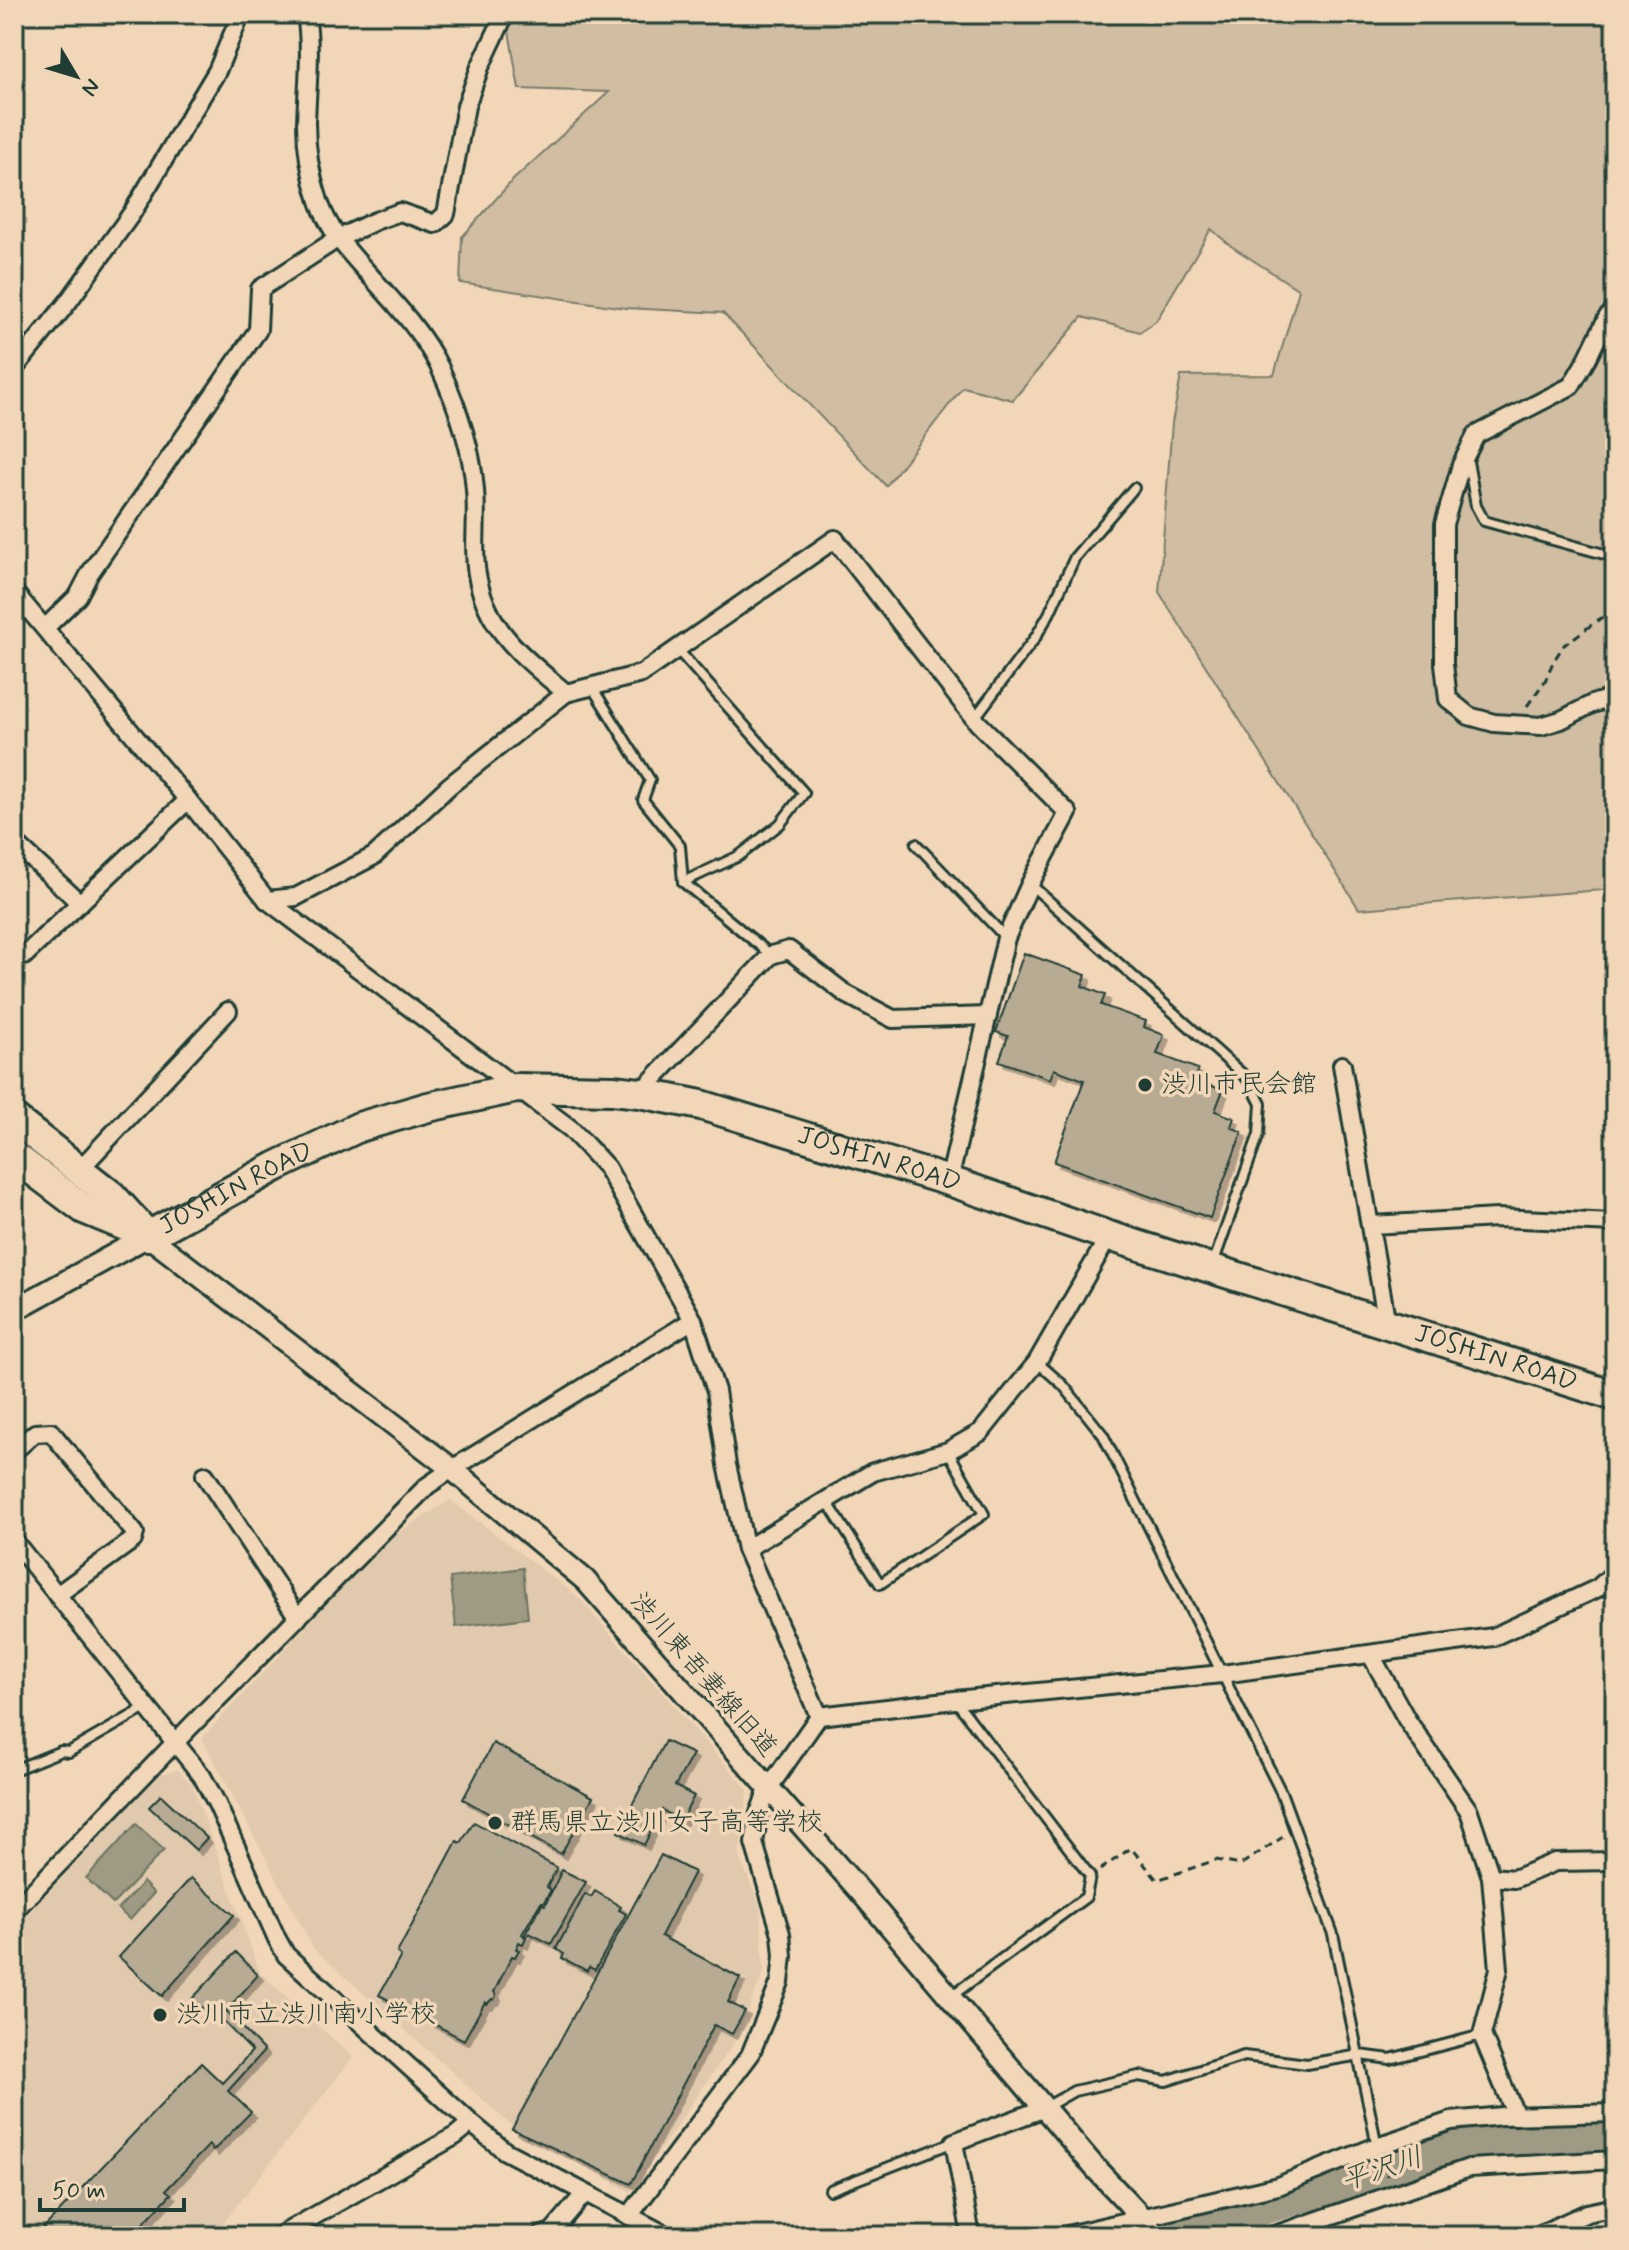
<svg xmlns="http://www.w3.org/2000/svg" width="1629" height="2250" viewBox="0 0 1629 2250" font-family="Mynerve,'Klee One',sans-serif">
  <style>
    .built { fill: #e0c9ad }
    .green { fill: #d0bda2; stroke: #787d6b; stroke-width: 2 }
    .water { fill: #9f9a83; stroke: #6c7563; stroke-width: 2 }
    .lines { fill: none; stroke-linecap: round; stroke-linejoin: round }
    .river { stroke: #9f9a83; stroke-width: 34 }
    .building { fill: #b7ab94; stroke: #1f3d34; stroke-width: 2; filter: url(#shadow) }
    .service-casing { stroke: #1f3d34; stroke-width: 14 }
    .minor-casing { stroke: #1f3d34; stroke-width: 22 }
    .tertiary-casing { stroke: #1f3d34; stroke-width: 26 }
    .trunk-casing { stroke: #1f3d34; stroke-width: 34 }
    .path { stroke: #1f3d34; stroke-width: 3; stroke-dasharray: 8 6; stroke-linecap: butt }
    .service { stroke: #f2d6b8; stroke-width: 8 }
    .minor { stroke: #f2d6b8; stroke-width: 16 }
    .tertiary { stroke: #f2d6b8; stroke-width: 20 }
    .trunk { stroke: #f2d6b8; stroke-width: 28 }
    .poi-dot { fill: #1f3d34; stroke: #f2d6b8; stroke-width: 3 }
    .labels { text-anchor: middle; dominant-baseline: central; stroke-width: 7; stroke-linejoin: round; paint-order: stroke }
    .poi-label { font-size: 26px; fill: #1f3d34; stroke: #f2d6b8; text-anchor: start }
    .street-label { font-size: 26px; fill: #1f3d34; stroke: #f2d6b8 }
    .water-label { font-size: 28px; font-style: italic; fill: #324b40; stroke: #f2d6b8 }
  </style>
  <defs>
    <filter id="shadow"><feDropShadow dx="5" dy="5" stdDeviation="0" flood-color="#0004"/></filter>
  </defs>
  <rect width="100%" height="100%" fill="#f2d6b8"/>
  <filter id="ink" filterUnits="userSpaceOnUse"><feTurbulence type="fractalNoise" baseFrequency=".0125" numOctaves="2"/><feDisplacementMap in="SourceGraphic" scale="16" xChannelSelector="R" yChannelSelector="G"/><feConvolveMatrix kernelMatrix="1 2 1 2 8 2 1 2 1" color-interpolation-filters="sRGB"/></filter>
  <g filter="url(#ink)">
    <!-- built -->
    <g class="built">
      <polygon points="450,1500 576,1595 748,1790 739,1857 760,1905 764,1972 735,2041 631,2192 511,2125 314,1949 202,1738 387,1540"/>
      <polygon points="178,1770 192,1784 260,1973 353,2057 213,2236 14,2236 14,1929 160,1774"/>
    </g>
    <!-- green -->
    <polygon class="green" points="506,14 1615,14 1615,889 1359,909 1159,592 1172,423 1181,376 1274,375 1299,290 1231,246 1211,229 1156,321 1140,332 1082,317 1013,400 963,387 886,486 723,313 625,308 460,283 462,237 512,181 609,92 519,89"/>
    <!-- water -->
    <g class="water">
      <polygon points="523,1568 528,1618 456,1627 450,1578"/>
      <polygon points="136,1824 164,1850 113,1904 86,1878"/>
      <polygon points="143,1882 154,1893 130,1920 118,1909"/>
    </g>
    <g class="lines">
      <!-- river -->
      <polyline class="river" points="1154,2236 1212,2223 1325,2189 1463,2144 1581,2140 1615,2136"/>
    </g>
    <!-- building -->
    <g class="building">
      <polygon points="1024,953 1086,975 1082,986 1105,995 1101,1005 1146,1021 1144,1027 1164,1035 1157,1054 1198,1069 1195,1080 1223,1090 1215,1111 1234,1118 1231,1127 1242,1132 1210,1218 1054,1162 1084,1080 1054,1069 1050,1079 999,1061 1008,1036 996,1032"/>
      <polygon points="665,1741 693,1754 675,1786 694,1796 681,1821 662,1810 644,1845 618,1832"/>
      <polygon points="493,1743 593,1797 561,1854 463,1799"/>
      <polygon points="161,1795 207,1838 196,1850 149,1807"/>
      <polygon points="474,1822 557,1868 547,1887 551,1890 544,1902 541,1902 522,1934 526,1937 523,1944 519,1942 516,1949 519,1950 515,1957 512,1956 494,1992 496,1995 494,2000 492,1999 487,2004 485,2002 464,2040 379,1995 401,1956 397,1953 457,1841 461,1843"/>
      <polygon points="661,1855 694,1872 661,1936 740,1978 728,2002 745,2011 732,2034 714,2025 631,2184 512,2129"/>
      <polygon points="562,1870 586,1882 551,1944 529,1933 526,1937 524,1936 542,1904 545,1905"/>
      <polygon points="191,1878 234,1915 162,1996 119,1957"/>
      <polygon points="595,1891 621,1907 619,1910 626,1914 595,1970 589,1967 587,1971 562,1958 564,1954 556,1949 585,1894 591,1897"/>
      <polygon points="236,1952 258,1975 226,2011 264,2051 228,2091 251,2112 213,2151 209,2145 166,2190 171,2194 137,2230 132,2225 121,2236 36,2236 201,2063 222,2083 252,2051 219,2017 217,2021 192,1999"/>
    </g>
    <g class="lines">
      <defs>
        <g id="service">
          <polyline points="1467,456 1476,506 1484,521 1615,557"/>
          <polyline points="677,649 804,793 780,824 739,856 683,882"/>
          <polyline points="592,687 650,780 643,800 680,846 683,882 771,955"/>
          <polyline points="974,719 1035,638 1049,614 1075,557 1134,488"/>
          <polyline points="916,844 1005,937"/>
          <polyline points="1030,884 1249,1080 1261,1104 1259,1134 1213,1264"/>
          <polyline points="1037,1362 1063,1385 1103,1435 1281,1792 1333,1934 1377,2146"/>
          <polyline points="826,1500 880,1584 984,1514 948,1451"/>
          <polyline points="14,1770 61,1751 69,1752 147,1707"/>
          <polyline points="950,1997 1086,1897 1090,1876 956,1701"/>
          <polyline points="1046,2107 1074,2091 1139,2076 1166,2081 1244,2056 1307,2064 1360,2055 1390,2059 1482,2035"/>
          <polyline points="830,2190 954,2142"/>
        </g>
        <g id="minor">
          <path d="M306 14C312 51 307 86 306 123 306 149 311 177 319 201 328 229 347 250 366 271 393 301 422 331 440 368 457 405 472 449 475 490 479 538 466 568 491 615 508 647 539 670 566 693"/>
          <polyline points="1615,310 1607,318 1587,359 1571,386 1476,435 1461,465 1444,524 1444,664 1448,699 1469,716 1494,723 1541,726 1561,720 1592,704 1615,697"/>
          <polyline points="14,369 68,302 132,213 217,71 241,14"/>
          <polyline points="14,592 188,800 267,900 571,1129 607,1168 693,1320 716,1391 727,1465 746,1549 819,1716"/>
          <polyline points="45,628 78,596 90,573 258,330 260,289 337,239 375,221 400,212 435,224 446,214 466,106 480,67 505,14"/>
          <polyline points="14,842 80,903"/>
          <polyline points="267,900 296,897 374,856 449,786 566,693 641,674 835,539 978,723 1068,813 1030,884 1006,938 949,1181"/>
          <polyline points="14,949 24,956 188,800"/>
          <polyline points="1342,1065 1387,1324"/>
          <polyline points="640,1093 771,955 789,950 846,994 893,1019 988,1016"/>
          <polyline points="79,1170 228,1011"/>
          <polyline points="1371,1225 1497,1218 1615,1223"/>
          <polyline points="14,1451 35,1433 51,1432 135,1533 133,1540 57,1595"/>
          <polyline points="205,1475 298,1618"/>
          <polyline points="14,1541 202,1776 217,1804 277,1939 286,1955 471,2123 505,2151 668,2236"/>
          <polyline points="746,1549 873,1472 948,1451 981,1432 1037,1362 1109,1236"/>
          <polyline points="1371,1655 1407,1720 1469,1811 1491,1877 1514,1879 1555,1862 1615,1861"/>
          <polyline points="1491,1877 1499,1969 1482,2035 1516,2116"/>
          <polyline points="14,1911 189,1728 427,1486 452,1469 693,1320"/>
          <polyline points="629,2216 750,2055 780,1982 783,1956 781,1934 754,1843 759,1813 768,1789 819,1716 955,1700 1222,1674 1493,1637 1598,1588 1615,1572"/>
          <polyline points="1147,2223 1160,2236"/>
          <polyline points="279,2236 455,2136 471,2123"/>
          <polyline points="540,2236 552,2232 585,2193"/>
          <polyline points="971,2236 954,2142 1045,2108"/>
          <polyline points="1063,2236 1278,2186 1377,2146 1451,2121 1502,2116 1615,2113"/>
          <polyline points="1272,2236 1469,2168 1615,2160"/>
          <polyline points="1536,2236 1587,2213 1615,2207"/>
        </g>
        <polyline id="tertiary" points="14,1310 148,1236 452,1469 585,1580 859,1890 1097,2170 1147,2223"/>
        <g id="trunk">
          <polyline points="14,1119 111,1195 148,1236"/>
          <polyline points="14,1156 84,1209 140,1232"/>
          <path id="s1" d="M148 1236 275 1167 359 1127 428 1107 516 1088 613 1090 640 1093 701 1105 949 1181 1109 1236 1615 1396"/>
        </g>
      </defs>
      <!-- service casing -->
      <use href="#service" class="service-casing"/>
      <!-- minor casing -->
      <use href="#minor" class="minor-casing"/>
      <!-- tertiary casing -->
      <use href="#tertiary" class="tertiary-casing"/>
      <!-- trunk casing -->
      <use href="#trunk" class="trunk-casing"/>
      <!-- path -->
      <g class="path">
        <polyline points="1527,706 1545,681 1553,662 1564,645 1601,618 1615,610"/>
        <polyline points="1100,1870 1131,1848 1157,1880 1216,1860 1240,1865 1283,1837"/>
        <polyline points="1382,2161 1387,2176"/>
      </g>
      <!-- service -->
      <use href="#service" class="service"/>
      <!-- minor -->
      <use href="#minor" class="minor"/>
      <!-- tertiary -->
      <use href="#tertiary" class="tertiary"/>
      <!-- trunk -->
      <use href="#trunk" class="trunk"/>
    </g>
  </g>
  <!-- markers -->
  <g class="poi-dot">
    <circle cx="1145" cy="1085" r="8"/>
    <circle cx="495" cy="1823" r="8"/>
    <circle cx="160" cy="2015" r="8"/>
  </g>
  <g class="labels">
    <!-- poi labels -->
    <g class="poi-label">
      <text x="1161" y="1085">渋川市民会館</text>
      <text x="511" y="1823">群馬県立渋川女子高等学校</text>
      <text x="176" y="2015">渋川市立渋川南小学校</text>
    </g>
    <!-- street labels -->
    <g class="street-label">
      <text stroke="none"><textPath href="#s1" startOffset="772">JOSHIN ROAD</textPath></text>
      <text stroke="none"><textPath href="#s1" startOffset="100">JOSHIN ROAD</textPath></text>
      <text stroke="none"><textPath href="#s1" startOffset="1420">JOSHIN ROAD</textPath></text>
      <text transform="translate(703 1675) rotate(49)">渋川東吾妻線旧道</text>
    </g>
    <!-- water labels -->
    <g class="water-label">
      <text transform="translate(1382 2170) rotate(-18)">平沢川</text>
    </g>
  </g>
  <!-- margin -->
  <rect width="1629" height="2250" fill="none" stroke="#f2d6b8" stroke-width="48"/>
  <rect x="24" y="24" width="1581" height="2202" fill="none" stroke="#1f3d34" stroke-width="3" filter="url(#ink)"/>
  <!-- north arrow -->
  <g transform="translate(76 76) rotate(128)" stroke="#f2d6b8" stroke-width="6" paint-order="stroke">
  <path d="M0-6L14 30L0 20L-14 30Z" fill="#1f3d34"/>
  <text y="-12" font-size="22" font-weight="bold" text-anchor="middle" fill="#1f3d34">N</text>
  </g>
  <!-- scale -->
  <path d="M40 2198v12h144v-12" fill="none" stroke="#1f3d34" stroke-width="4"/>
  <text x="52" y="2198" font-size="24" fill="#1f3d34" stroke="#f2d6b8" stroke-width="6" paint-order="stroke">50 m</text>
</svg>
